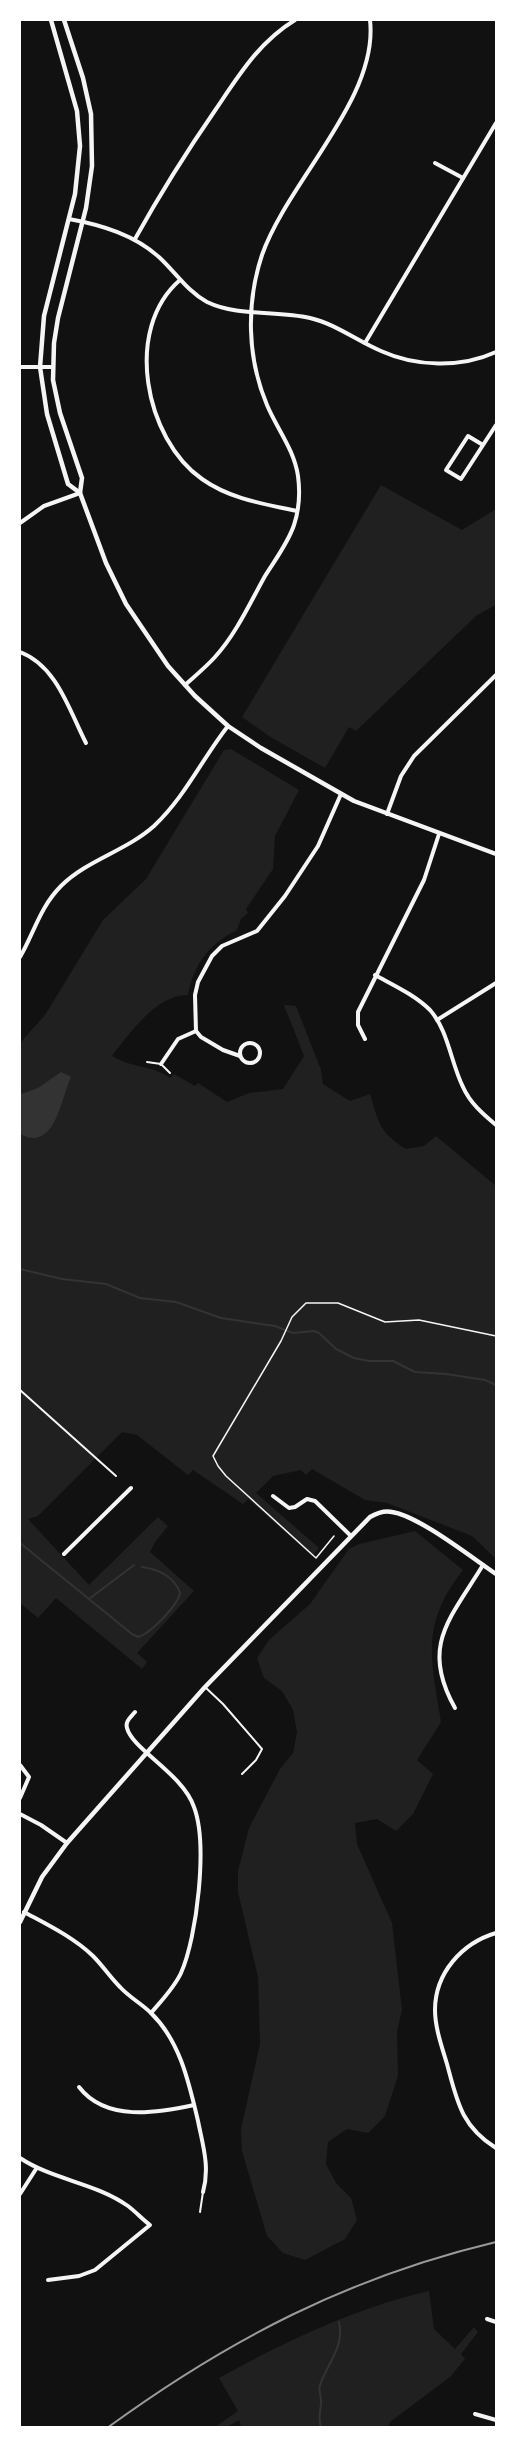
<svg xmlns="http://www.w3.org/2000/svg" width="516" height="2447" viewBox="0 0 516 2447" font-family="Barlow,sans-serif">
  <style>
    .green { fill: #202020 }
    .water { fill: #333 }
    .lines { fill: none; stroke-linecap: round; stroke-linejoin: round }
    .stream { stroke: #333; stroke-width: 2 }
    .path { stroke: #f5f5f5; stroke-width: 1.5 }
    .service { stroke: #f5f5f5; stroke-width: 2 }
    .minor { stroke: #f5f5f5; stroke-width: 4 }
    .tertiary { stroke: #f5f5f5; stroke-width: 4.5 }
    .rail { stroke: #9a9a9a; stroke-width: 2 }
  </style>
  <rect width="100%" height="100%" fill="#111"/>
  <!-- green -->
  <g class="green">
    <polygon points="381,485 462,530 496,509 496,605 477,615 356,731 349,727 325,768 272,738 242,717"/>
    <path d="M231 749 299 790 275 836 273 869 246 909 248 913 241 919 237 930C209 944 194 964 188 995 157 994 129 1034 112 1056 131 1068 152 1065 170 1078L174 1074 195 1086 198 1083 227 1102 249 1093 283 1089 304 1056 284 1005 296 1006 321 1070 323 1084 350 1101 370 1094C379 1123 379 1132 406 1149L424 1146 436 1136 496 1186V1559L472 1536 387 1503 365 1500 312 1469 306 1475 301 1470 273 1476 256 1493 319 1548 312 1556 248 1499 243 1504 193 1470 188 1475 137 1435 122 1432 38 1516 28 1519 89 1585 158 1517 168 1526 155 1542 150 1552 194 1591 137 1653 147 1662 142 1669 56 1598 38 1618 20 1603V1043L45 1015 103 920 146 879 224 750Z"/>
    <path d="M415 1531 463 1570C420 1625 431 1659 441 1722L417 1760 433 1774 413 1814 396 1831 377 1819 355 1823 357 1844 392 1923 402 2010 397 2031 398 2076 385 2116 368 2133 347 2129 328 2142 326 2164 336 2183 351 2198 357 2220 345 2239 305 2260 283 2253 267 2236 242 2151 241 2129 260 2044 258 1977 238 1892V1871L249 1828 280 1769 293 1753 297 1732 293 1710 282 1691 264 1678 257 1658 269 1640 310 1604 349 1549 359 1544Z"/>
    <path d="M429 2291 434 2329 455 2349 474 2327 478 2332 461 2354 465 2359 450 2377 390 2422 388 2427H241L239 2420 227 2427H215L238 2411 219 2378C284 2342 355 2308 429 2291Z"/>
  </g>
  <!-- water -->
  <path class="water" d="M61 1072 71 1077C61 1098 55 1153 20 1134V1098L21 1094 38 1088Z"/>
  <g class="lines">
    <!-- stream -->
    <g class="stream">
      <polyline points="20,1269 62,1279 106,1284 140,1298 176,1302 221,1318 275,1326 293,1333 314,1331 319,1333 336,1349 354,1358 369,1361 393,1361 415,1372 446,1374 485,1380 496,1385"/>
      <path d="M20 1543 132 1634 138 1637C150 1634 178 1605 180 1593 175 1577 158 1569 142 1567"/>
      <polyline points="89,1599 134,1565"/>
      <path d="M321 2428C318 2417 320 2414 321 2404 322 2398 318 2391 320 2385 327 2364 345 2346 339 2322"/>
    </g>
    <!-- path -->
    <polyline class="path" points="334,1536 316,1558 226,1476 218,1466 213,1456 281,1341 292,1317 306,1303 338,1303 385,1322 419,1320 496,1336"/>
    <!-- service -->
    <g class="service">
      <polyline points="147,1062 161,1064 170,1073"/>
      <polyline points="20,1390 116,1476"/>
      <polyline points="205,1687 223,1704 262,1749 256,1760 242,1774"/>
      <polyline points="200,2212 203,2192"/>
    </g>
    <!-- minor -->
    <g class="minor">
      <polyline points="435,163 463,178"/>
      <path d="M69 219C102 225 135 235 160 258 176 273 187 291 207 302 238 317 277 310 310 318 336 324 357 341 381 351 416 367 461 368 496 352"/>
      <path d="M135 239C160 194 187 151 216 109 239 75 259 42 295 20"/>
      <path d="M180 280C123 329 145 439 202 479 230 499 264 504 297 511"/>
      <polyline points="365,343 496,123"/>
      <polyline points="20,367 53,367"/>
      <polyline points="483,445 468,436 446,470 461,479 496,425"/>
      <polyline points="20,523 44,506 80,493"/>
      <path d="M20 652C57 666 69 710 86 743"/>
      <path d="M185 685C195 676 206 667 215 657 236 634 250 603 265 576 275 560 288 543 294 525 299 510 300 491 298 476 294 449 277 429 267 405 247 358 246 303 262 255 288 181 379 98 370 20"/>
      <polyline points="387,814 401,776 414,756 496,675"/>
      <path d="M20 957C34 933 40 907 61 886 87 860 126 851 154 826 185 797 202 759 228 726"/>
      <path d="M375 975C393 985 415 995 430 1010 448 1030 451 1063 463 1087 470 1103 483 1114 496 1125"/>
      <polyline points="437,1020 496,983"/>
      <polyline points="365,1039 358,1025 358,1012 424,880 439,834"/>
      <circle cx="250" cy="1053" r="10"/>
      <polyline points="240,1056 223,1050 201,1037 196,1031 195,995 198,982 212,956 222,946 257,931 285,896 318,846 341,794"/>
      <polyline points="161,1064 178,1039 196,1031"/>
      <polyline points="273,1496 289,1508 295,1507 307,1499 315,1501 350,1535"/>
      <polyline points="64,1554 131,1488"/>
      <path d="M455 1708C420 1646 450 1619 483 1565"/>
      <path d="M135 1712C131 1717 125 1721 127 1728 132 1749 183 1774 194 1807 208 1844 197 1937 181 1973 174 1988 162 2000 151 2013"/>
      <polyline points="20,1765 29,1777 20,1798"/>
      <polyline points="20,1814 41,1825 67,1843"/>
      <path d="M24 1912C48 1925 73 1937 93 1956 103 1966 110 1977 120 1987 129 1997 142 2004 151 2013 180 2041 189 2083 198 2121 203 2146 210 2167 203 2192"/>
      <path d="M496 1933C462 1943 435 1973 435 2010 435 2028 442 2047 447 2064 457 2101 461 2126 496 2148"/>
      <path d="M79 2087C106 2122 157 2113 194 2105"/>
      <path d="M20 2158C53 2180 96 2183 128 2206 136 2212 142 2219 150 2225L95 2270 79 2276 48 2280"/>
      <polyline points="20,2194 36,2169"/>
      <polyline points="487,2319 496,2322"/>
      <polyline points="475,2414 496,2420"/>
    </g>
    <!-- tertiary -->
    <g class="tertiary">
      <polyline points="51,20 77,111 80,146 75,194 44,316 40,367 47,414 68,484 80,493"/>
      <polyline points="64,20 83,78 91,114 92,166 86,208 58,318 54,343 53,380 60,413 82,478 80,493 106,563 126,604 168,666 195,696 228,726 261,748 354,801 496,854"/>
      <path d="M20 1922 42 1877 67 1843 205 1687 370 1517C377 1513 384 1510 392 1512 419 1516 472 1558 496 1574"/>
    </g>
    <!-- rail -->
    <path class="rail" d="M107 2428C229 2339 349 2277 496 2242"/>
  </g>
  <!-- border -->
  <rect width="516" height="2447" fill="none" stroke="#ffffff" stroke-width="42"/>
</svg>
